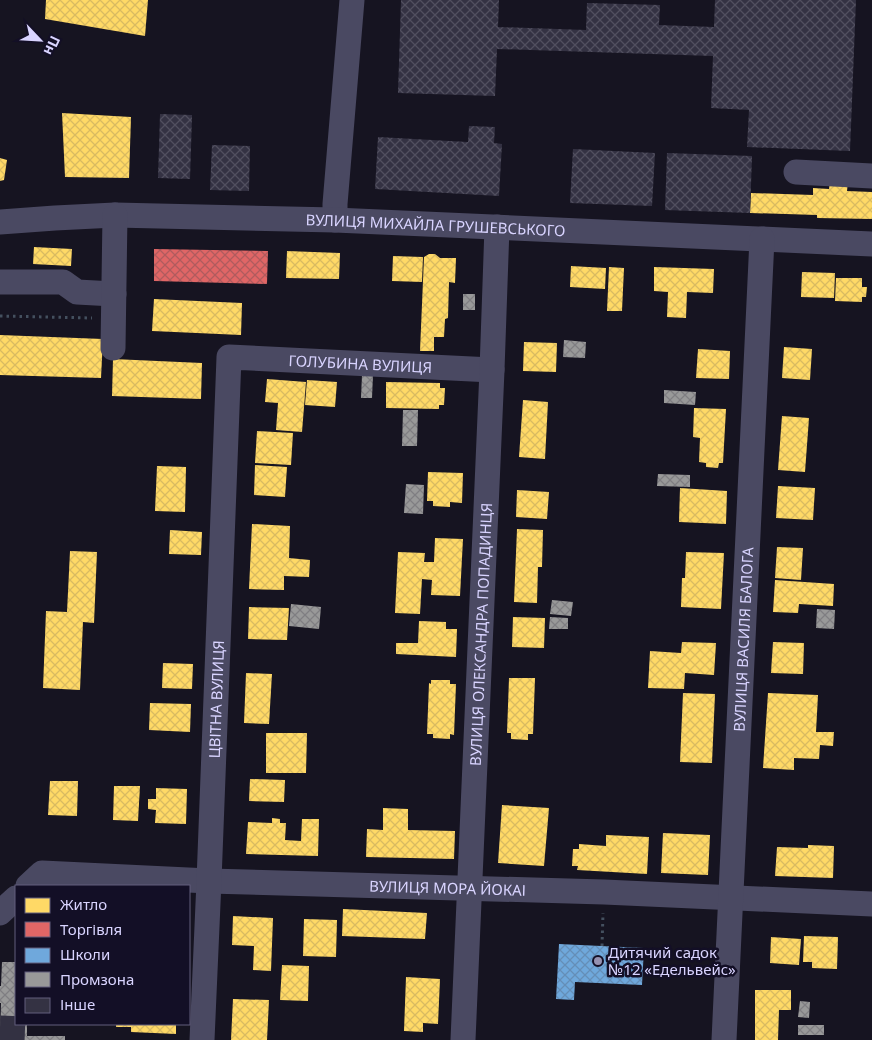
<svg xmlns="http://www.w3.org/2000/svg" width="872" height="1040" viewBox="0 0 872 1040" font-family="'Noto Sans',sans-serif">
  <style>
    .homes { fill: url(#homes-cross-hatch) }
    .shops { fill: url(#shops-cross-hatch) }
    .schools { fill: url(#schools-cross-hatch) }
    .industry { fill: url(#industry-cross-hatch) }
    .building { fill: url(#building-cross-hatch) }
    .lines { fill: none; stroke-linecap: round; stroke-linejoin: round }
    .minor-tunnel { stroke: #333142; stroke-width: 25; stroke-dasharray: 25 12; stroke-linecap: butt }
    .path { stroke: #44505f; stroke-width: 3; stroke-dasharray: 2.5 4; stroke-linecap: butt }
    .minor { stroke: #4a4962; stroke-width: 25 }
    .poi-dot { fill: #9591b1; stroke: #130f26; stroke-width: 2 }
    .labels { text-anchor: middle; dominant-baseline: central; stroke-width: 5; stroke-linejoin: round; paint-order: stroke }
    .street-label { font-size: 15px; fill: #d9d4ff; stroke: #130f26 }
    .poi-label { font-size: 15px; fill: #d9d4ff; stroke: #130f26; text-anchor: start }
  </style>
  <defs>
    <pattern id="homes-cross-hatch" width="8" height="8" patternUnits="userSpaceOnUse" patternTransform="scale(1.25)"><rect width="8" height="8" fill="#ffd966"/><path d="M0 0l8 8M0 8l8-8" fill="none" stroke="#d9ba61"/></pattern>
    <pattern id="shops-cross-hatch" width="8" height="8" patternUnits="userSpaceOnUse" patternTransform="scale(1.25)"><rect width="8" height="8" fill="#e06666"/><path d="M0 0l8 8M0 8l8-8" fill="none" stroke="#b05b5e"/></pattern>
    <pattern id="schools-cross-hatch" width="8" height="8" patternUnits="userSpaceOnUse" patternTransform="scale(1.25)"><rect width="8" height="8" fill="#6fa8dc"/><path d="M0 0l8 8M0 8l8-8" fill="none" stroke="#648eb8"/></pattern>
    <pattern id="industry-cross-hatch" width="8" height="8" patternUnits="userSpaceOnUse" patternTransform="scale(1.25)"><rect width="8" height="8" fill="#999"/><path d="M0 0l8 8M0 8l8-8" fill="none" stroke="#7f7e82"/></pattern>
    <pattern id="building-cross-hatch" width="8" height="8" patternUnits="userSpaceOnUse" patternTransform="scale(1.25)"><rect width="8" height="8" fill="#343243"/><path d="M0 0l8 8M0 8l8-8" fill="none" stroke="#514f5f"/></pattern>
  </defs>
  <rect width="100%" height="100%" fill="#161421"/>
  <!-- homes -->
  <g class="homes">
    <polygon points="46,0 148,0 145,36 45,19"/>
    <polygon points="62,113 131,117 129,178 65,177"/>
    <polygon points="0,158 7,160 4,180 0,181"/>
    <polygon points="830,181 848,182 847,191 872,192 872,219 817,218 817,215 750,213 751,193 813,195 813,188 829,189"/>
    <polygon points="34,247 72,249 71,266 33,264"/>
    <polygon points="287,251 340,253 339,279 286,278"/>
    <polygon points="429,254 435,254 440,258 456,258 455,283 449,282 448,318 445,319 444,337 434,337 434,351 420,351 424,257"/>
    <polygon points="393,256 423,257 422,282 392,281"/>
    <polygon points="571,266 606,268 605,289 570,287"/>
    <polygon points="609,267 624,268 622,311 607,311"/>
    <polygon points="654,267 714,269 713,293 687,292 686,318 667,317 668,292 654,291"/>
    <polygon points="802,272 835,273 834,298 801,297"/>
    <polygon points="836,278 862,278 862,287 867,287 866,297 862,297 862,302 835,301"/>
    <polygon points="154,299 242,303 241,335 152,331"/>
    <polygon points="0,335 103,339 101,378 0,375"/>
    <polygon points="524,342 557,343 556,372 523,371"/>
    <polygon points="784,347 812,349 810,380 782,378"/>
    <polygon points="698,349 730,351 729,379 696,378"/>
    <polygon points="113,359 202,363 201,399 112,396"/>
    <polygon points="267,379 306,382 302,432 276,430 278,403 265,402"/>
    <polygon points="307,380 337,382 335,407 305,405"/>
    <polygon points="386,382 440,383 440,388 445,388 444,405 439,405 439,409 386,408"/>
    <polygon points="523,400 548,402 545,459 519,457"/>
    <polygon points="694,408 726,409 723,463 719,463 718,468 706,467 706,463 699,462 700,438 693,437"/>
    <polygon points="782,416 809,418 805,472 778,470"/>
    <polygon points="257,431 293,433 291,465 255,463"/>
    <polygon points="255,465 287,467 285,497 254,495"/>
    <polygon points="157,466 186,467 185,512 155,511"/>
    <polygon points="428,472 463,473 462,503 450,502 450,507 433,506 433,501 427,501"/>
    <polygon points="778,486 815,488 813,520 776,518"/>
    <polygon points="680,488 727,491 726,524 679,522"/>
    <polygon points="517,490 549,492 547,519 516,517"/>
    <polygon points="252,524 290,526 289,558 310,560 309,577 284,576 284,590 249,589"/>
    <polygon points="517,529 543,530 542,567 538,567 537,603 514,602"/>
    <polygon points="170,530 202,532 201,555 169,554"/>
    <polygon points="435,538 463,539 460,596 431,595 432,580 422,579 420,614 395,613 398,552 425,553 424,562 434,562"/>
    <polygon points="777,547 803,548 801,580 775,578"/>
    <polygon points="70,551 97,552 94,623 83,622 80,690 43,688 46,611 67,612"/>
    <polygon points="686,552 724,553 721,609 681,607 682,578 685,578"/>
    <polygon points="775,580 834,584 833,606 799,604 798,613 773,612"/>
    <polygon points="249,607 289,608 287,640 248,639"/>
    <polygon points="513,617 545,618 544,648 512,647"/>
    <polygon points="419,621 446,622 446,629 457,629 456,657 396,654 396,643 418,643"/>
    <polygon points="682,642 716,643 714,675 685,673 684,689 648,688 650,651 681,653"/>
    <polygon points="773,642 804,643 803,674 771,673"/>
    <polygon points="163,663 193,664 192,689 162,688"/>
    <polygon points="246,673 272,674 269,724 244,723"/>
    <polygon points="509,678 535,678 533,734 528,734 528,740 511,739 511,733 507,733"/>
    <polygon points="431,680 450,680 450,684 456,684 454,735 450,734 450,739 433,738 433,734 427,734 429,683 431,684"/>
    <polygon points="683,693 715,694 712,763 680,762"/>
    <polygon points="768,693 818,695 816,732 834,732 833,746 820,745 819,759 794,758 794,770 763,768"/>
    <polygon points="150,703 191,704 190,732 149,730"/>
    <polygon points="266,733 307,733 306,773 266,773"/>
    <polygon points="250,779 285,780 284,802 249,801"/>
    <polygon points="50,781 78,781 77,816 48,815"/>
    <polygon points="114,786 140,786 138,821 113,820"/>
    <polygon points="156,788 187,789 186,824 155,823 156,810 148,809 148,799 156,799"/>
    <polygon points="502,805 549,808 544,866 498,863"/>
    <polygon points="383,808 408,809 408,830 455,831 454,859 366,857 367,829 383,830"/>
    <polygon points="272,818 280,819 280,823 286,823 285,840 301,841 302,819 319,819 318,856 246,854 248,822 272,823"/>
    <polygon points="663,833 710,835 708,875 661,873"/>
    <polygon points="606,835 649,837 647,874 577,870 578,866 572,866 573,849 579,849 579,844 606,846"/>
    <polygon points="808,845 834,846 833,878 775,876 777,847 808,848"/>
    <polygon points="343,909 427,913 425,939 342,936"/>
    <polygon points="233,916 273,918 271,971 253,970 254,946 232,945"/>
    <polygon points="304,919 337,920 336,957 303,956"/>
    <polygon points="804,936 838,937 837,969 812,968 812,962 803,962"/>
    <polygon points="771,937 801,939 799,965 770,963"/>
    <polygon points="282,965 309,966 308,1001 280,1000"/>
    <polygon points="406,977 440,979 438,1024 423,1023 423,1032 404,1031"/>
    <polygon points="755,990 791,990 791,1010 779,1010 778,1040 755,1040"/>
    <polygon points="233,999 269,1000 267,1040 231,1040"/>
    <polygon points="116,1024 176,1024 176,1034 131,1032 131,1027 116,1027"/>
  </g>
  <!-- shops -->
  <polygon class="shops" points="154,249 268,251 267,284 154,281"/>
  <!-- schools -->
  <polygon class="schools" points="559,944 644,948 642,985 575,982 574,1000 556,999"/>
  <!-- industry -->
  <g class="industry">
    <rect x="463" y="294" width="12" height="16"/>
    <polygon points="564,340 586,342 585,358 563,357"/>
    <polygon points="362,375 373,375 372,398 361,398"/>
    <polygon points="664,390 696,392 695,405 664,403"/>
    <polygon points="403,410 418,410 417,446 402,446"/>
    <polygon points="658,474 690,475 690,487 657,486"/>
    <polygon points="406,484 424,485 423,514 404,513"/>
    <polygon points="552,600 573,602 571,616 550,614"/>
    <polygon points="291,604 321,607 319,629 289,626"/>
    <polygon points="817,609 835,610 834,629 816,628"/>
    <polygon points="550,617 568,618 568,629 549,629"/>
    <polygon points="2,962 16,962 16,1024 27,1024 27,1036 65,1036 65,1040 0,1040 1,1003 0,1003 0,986 1,986"/>
    <polygon points="800,1001 810,1002 809,1018 798,1017"/>
    <rect x="798" y="1025" width="26" height="10"/>
  </g>
  <!-- building -->
  <g class="building">
    <polygon points="401,0 499,0 498,27 586,30 587,3 660,5 659,25 714,27 715,0 856,0 850,151 747,147 749,110 711,108 713,56 497,49 495,96 398,93"/>
    <polygon points="160,114 192,115 190,179 158,178"/>
    <polygon points="469,126 495,127 494,143 502,144 499,196 375,189 378,137 468,142"/>
    <polygon points="212,145 250,146 249,191 210,190"/>
    <polygon points="573,149 655,153 652,206 570,203"/>
    <polygon points="667,153 752,156 750,213 665,210"/>
  </g>
  <g class="lines">
    <!-- minor-tunnel -->
    <polyline class="minor-tunnel" points="0,1028 27,1029"/>
    <!-- path -->
    <g class="path">
      <polyline points="0,316 92,318"/>
      <polyline points="602,946 603,913"/>
    </g>
    <!-- minor -->
    <g class="minor">
      <polyline points="796,172 872,176"/>
      <polyline points="335,220 335,204 352,0"/>
      <path id="s1" d="M0 222 55 218 115 215 335 220 872 244"/>
      <polyline points="0,282 63,282 77,292 114,294"/>
      <polyline points="113,348 115,215"/>
      <path id="s2" d="M28 886 42 873 209 881 604 892 872 904"/>
      <polyline points="0,913 16,898"/>
      <path id="s3" d="M202 1040 209 881 229 357 492 370"/>
      <path id="s4" d="M463 1040 492 370 497 227"/>
      <path id="s5" d="M724 1040 762 239"/>
    </g>
  </g>
  <!-- markers -->
  <circle class="poi-dot" cx="598" cy="961" r="5"/>
  <g class="labels">
    <!-- street labels -->
    <g class="street-label">
      <text stroke="none"><textPath href="#s1" startOffset="436">ВУЛИЦЯ МИХАЙЛА ГРУШЕВСЬКОГО</textPath></text>
      <text stroke="none"><textPath href="#s3" startOffset="815">ГОЛУБИНА ВУЛИЦЯ</textPath></text>
      <text stroke="none"><textPath href="#s4" startOffset="406">ВУЛИЦЯ ОЛЕКСАНДРА ПОПАДИНЦЯ</textPath></text>
      <text stroke="none"><textPath href="#s5" startOffset="401">ВУЛИЦЯ ВАСИЛЯ БАЛОГА</textPath></text>
      <text stroke="none"><textPath href="#s3" startOffset="341">ЦВІТНА ВУЛИЦЯ</textPath></text>
      <text stroke="none"><textPath href="#s2" startOffset="425">ВУЛИЦЯ МОРА ЙОКАІ</textPath></text>
    </g>
    <!-- poi labels -->
    <g class="poi-label">
      <text x="608" y="952">Дитячий садок<tspan x="608" dy="17">№12 «Едельвейс»</tspan></text>
    </g>
  </g>
  <!-- legend -->
  <rect x="15" y="885" width="175" height="140" fill="#130f26" stroke="#625e7d"/>
  <rect x="25" y="898" width="25" height="15" fill="#ffd966" stroke="#625e7d"/>
  <text x="60" y="910" font-size="15" fill="#d9d4ff">Житло</text>
  <rect x="25" y="922" width="25" height="15" fill="#e06666" stroke="#625e7d"/>
  <text x="60" y="935" font-size="15" fill="#d9d4ff">Торгівля</text>
  <rect x="25" y="948" width="25" height="15" fill="#6fa8dc" stroke="#625e7d"/>
  <text x="60" y="960" font-size="15" fill="#d9d4ff">Школи</text>
  <rect x="25" y="972" width="25" height="15" fill="#999999" stroke="#625e7d"/>
  <text x="60" y="985" font-size="15" fill="#d9d4ff">Промзона</text>
  <rect x="25" y="998" width="25" height="15" fill="#343243" stroke="#625e7d"/>
  <text x="60" y="1010" font-size="15" fill="#d9d4ff">Інше</text>
  <!-- north arrow -->
  <g transform="translate(40 40) rotate(115)" stroke="#130f26" stroke-width="4" paint-order="stroke">
  <path d="M0-4L9 19L0 12L-9 19Z" fill="#d9d4ff"/>
  <text y="-8" font-size="14" font-weight="bold" text-anchor="middle" fill="#d9d4ff">Пн</text>
  </g>
</svg>
